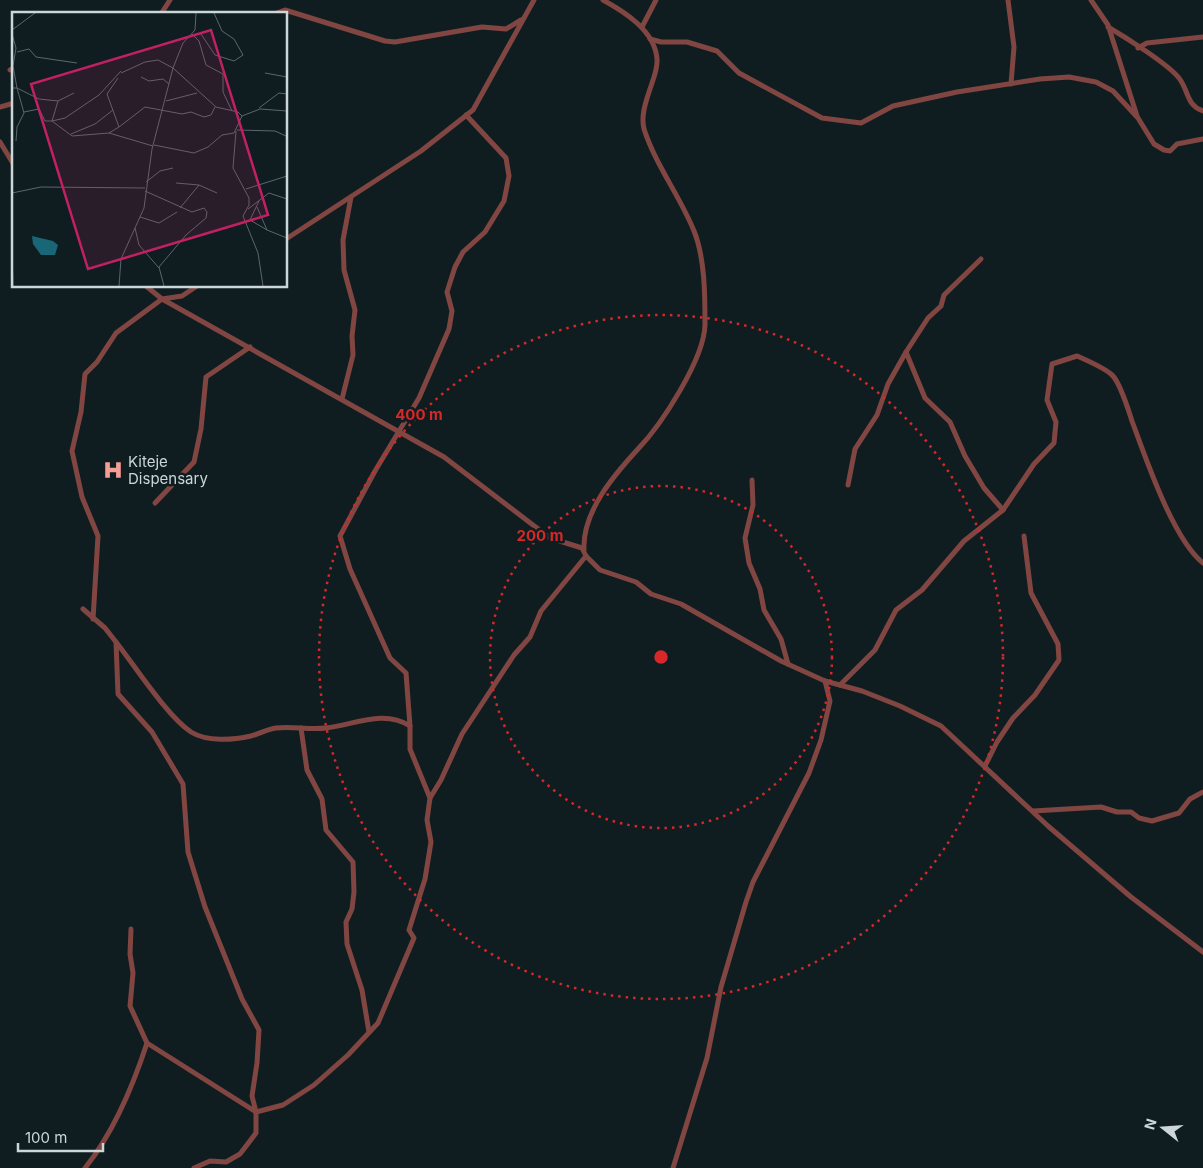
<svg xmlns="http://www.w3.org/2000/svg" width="1203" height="1168" viewBox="0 0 1203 1168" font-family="Inter,sans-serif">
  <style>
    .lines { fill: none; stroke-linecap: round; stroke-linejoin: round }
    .minor { stroke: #824642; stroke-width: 5 }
    .ring { fill: none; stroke: #d62828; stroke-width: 2.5; stroke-dasharray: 2.5 5 }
    .labels { text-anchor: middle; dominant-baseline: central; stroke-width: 5; stroke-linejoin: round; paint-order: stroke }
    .poi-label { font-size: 15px; fill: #ccd5d7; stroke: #0f1d21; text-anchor: start }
    .inset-road { fill: none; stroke: #5b676a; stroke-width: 1 }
    .view { fill: #c22161; fill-opacity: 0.15; stroke: #c22161; stroke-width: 2.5 }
    .inset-edge { fill: none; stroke: #ccd5d7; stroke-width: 2.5 }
    .centre { fill: #d62828; stroke: #0f1d21; stroke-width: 2.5 }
    .ring-label { font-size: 15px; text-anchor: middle; font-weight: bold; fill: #d62828; stroke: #0f1d21; stroke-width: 5; stroke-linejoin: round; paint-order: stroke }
  </style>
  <rect width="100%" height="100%" fill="#0f1d21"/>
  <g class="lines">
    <!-- minor -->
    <g class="minor">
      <polyline points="1008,0 1014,47 1011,84"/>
      <polyline points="1091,0 1108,25 1137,116"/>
      <polyline points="161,14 170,0"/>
      <polyline points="274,14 285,10 385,41 395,42 482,27 506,29 521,20"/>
      <polyline points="642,27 656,0"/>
      <path d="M1108 27C1125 37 1168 64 1179 78 1189 91 1186 105 1203 111"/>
      <polyline points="650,39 661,42 687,42 717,51 739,73 822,118 861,123 893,106 957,92 1040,79 1069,77 1096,82 1113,91 1138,118 1154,144 1164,150 1170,151 1177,144 1203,139"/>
      <polyline points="1138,48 1147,43 1203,37"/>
      <polyline points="10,70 14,68"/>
      <polyline points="0,107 14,103"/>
      <polyline points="0,142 14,165"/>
      <polyline points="286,239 421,151 473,110 534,0"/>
      <polyline points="146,286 162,299 444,457 550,538 582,548 586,556 600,570 636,582 651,594 681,604 781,661 825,681 862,691 900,706 941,726 1048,826 1131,897 1203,952"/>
      <polyline points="906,352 928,318 941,306 944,295 981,259"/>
      <polyline points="342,399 353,355 352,336 355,310 344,270 343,240 351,197"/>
      <polyline points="752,480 753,505 745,538 749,563 760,589 764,610 781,639 788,664"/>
      <polyline points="848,485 855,449 877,415 888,384 906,352 925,398 950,422 965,456 984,488 1003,510"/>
      <polyline points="155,503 194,462 201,429 206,377 250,347"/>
      <path d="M584 550C582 512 614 475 638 449 662 424 704 359 705 325 705 296 705 258 694 231 680 196 656 166 644 129 641 117 645 104 649 92 652 82 658 70 657 59 655 31 625 12 603 0"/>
      <path d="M83 609 105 628 116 642 118 694 152 732 183 784 188 852 205 907 242 999 259 1030 257 1063 252 1096 256 1112 147 1043C133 1086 114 1132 85 1168"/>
      <polyline points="93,619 98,536 82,497 72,451 81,412 85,374 97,362 116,333 162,299 182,296 197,286"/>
      <path d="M116 642C135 666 167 716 191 732 207 742 233 740 251 736 259 734 268 729 276 728 292 726 309 730 326 728 354 725 383 709 410 726L406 673 390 658 350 569 340 536 375 471 419 398 449 329 452 311 447 292 455 267 463 252 485 232 504 201 509 176 506 158 466 115"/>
      <path d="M840 685 875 650 896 610 922 590 964 541 1003 510 1034 464 1054 443 1056 422 1047 400 1052 364 1077 356C1086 360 1107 369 1113 376 1121 385 1128 409 1132 421 1146 459 1173 539 1203 563"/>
      <polyline points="410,726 410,749 430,798 441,780 462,734 514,655 530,637 541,611 586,556"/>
      <polyline points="301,728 307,770 322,799 326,830 353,862 354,892 352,909 346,922 347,944 362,990 369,1032"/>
      <polyline points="985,766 997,742 1013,718 1035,695 1059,660 1058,644 1031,593 1024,536"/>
      <polyline points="1033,811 1101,807 1117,812 1131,812 1139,818 1152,821 1179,813 1190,799 1203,792"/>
      <polyline points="131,929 130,954 133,973 130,1006 147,1043"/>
      <polyline points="194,1168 210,1161 226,1162 240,1154 256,1133 256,1112 283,1105 314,1085 348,1055 378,1023 414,938 409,930 425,879 431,842 427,820 430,798"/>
      <polyline points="673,1168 707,1058 721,987 746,902 753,882 809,773 821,740 830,701 825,681"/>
    </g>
  </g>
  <!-- distance rings -->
  <g class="ring">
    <circle cx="661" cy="657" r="171"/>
    <circle cx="661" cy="657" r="342"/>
  </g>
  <!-- icons -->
  <defs>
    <symbol id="hospital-bare" viewBox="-9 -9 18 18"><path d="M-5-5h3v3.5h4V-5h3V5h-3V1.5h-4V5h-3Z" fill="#f59c95" stroke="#0f1d21" stroke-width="2.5" paint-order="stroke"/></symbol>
  </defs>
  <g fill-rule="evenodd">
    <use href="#hospital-bare" x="99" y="456" width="28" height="28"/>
  </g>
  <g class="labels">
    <!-- poi labels -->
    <g class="poi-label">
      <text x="128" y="461">Kiteje<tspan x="128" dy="17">Dispensary</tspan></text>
    </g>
  </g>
  <!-- overview -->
  <g transform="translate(12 12)">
    <rect width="275" height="275" fill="#0f1d21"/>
    <path d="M20 224 41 229 46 233 43 243H29L21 232Z" fill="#196676"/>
    <path class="inset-road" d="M0 18 23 1M0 22 4 36 1 54 5 76 27 87 46 89 40 109 53 106 87 83 109 59M180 22 187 29 194 53 211 62V80L220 99M189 22 203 43 222 49 231 43 222 27 210 19 202 1M5 40 17 37 24 45 65 51M109 61 133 50 146 48 161 56 204 95 226 100 230 104 248 97 275 99M253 61 275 65M129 65 137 69 151 67 157 72M106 66 95 82 107 115 133 95 170 102 179 100 192 105 199 103 203 95M0 76H5L12 101 5 115 4 129M46 89 62 81M154 89 185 81M247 96 267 81 275 82M12 100 27 97 33 109H40L60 124 97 121M107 115 97 121 141 134M225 118 263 119 274 124M224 119 221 156 237 186V193L231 204 246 241 251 274M59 122 83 112 101 98M142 133 182 141 196 135 210 123 222 121 230 104M134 170 148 159 161 156M164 171 187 173 168 196M187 173 205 181M234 177 275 164M133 179 180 200 192 196 195 200 194 206 174 223 147 255 152 274M0 181 29 175 133 176M247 189 238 208 255 218M245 195 255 218 275 226M236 197 257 181 275 187M128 205 147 211 165 200M123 216 127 233 147 256M0 237 1 274M107 274 109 247 132 196 140 137 161 56 171 31 183 18 184 1"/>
    <path class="view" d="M199 18 256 203 76 257 19 72Z"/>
    <rect width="275" height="275" class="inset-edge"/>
  </g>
  <circle cx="661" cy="657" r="8" class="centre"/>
  <g class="ring-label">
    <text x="419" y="420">400 m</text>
    <text x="540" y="541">200 m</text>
  </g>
  <!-- north arrow -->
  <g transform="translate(1163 1128) rotate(287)" stroke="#0f1d21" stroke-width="4" paint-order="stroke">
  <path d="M0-4L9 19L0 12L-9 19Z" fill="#ccd5d7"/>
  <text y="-8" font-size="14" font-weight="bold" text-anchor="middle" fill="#ccd5d7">N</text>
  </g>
  <!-- scale -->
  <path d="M18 1143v8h85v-8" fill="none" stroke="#ccd5d7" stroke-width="2.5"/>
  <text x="25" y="1143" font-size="15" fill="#ccd5d7" stroke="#0f1d21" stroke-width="4" paint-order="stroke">100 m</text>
</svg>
